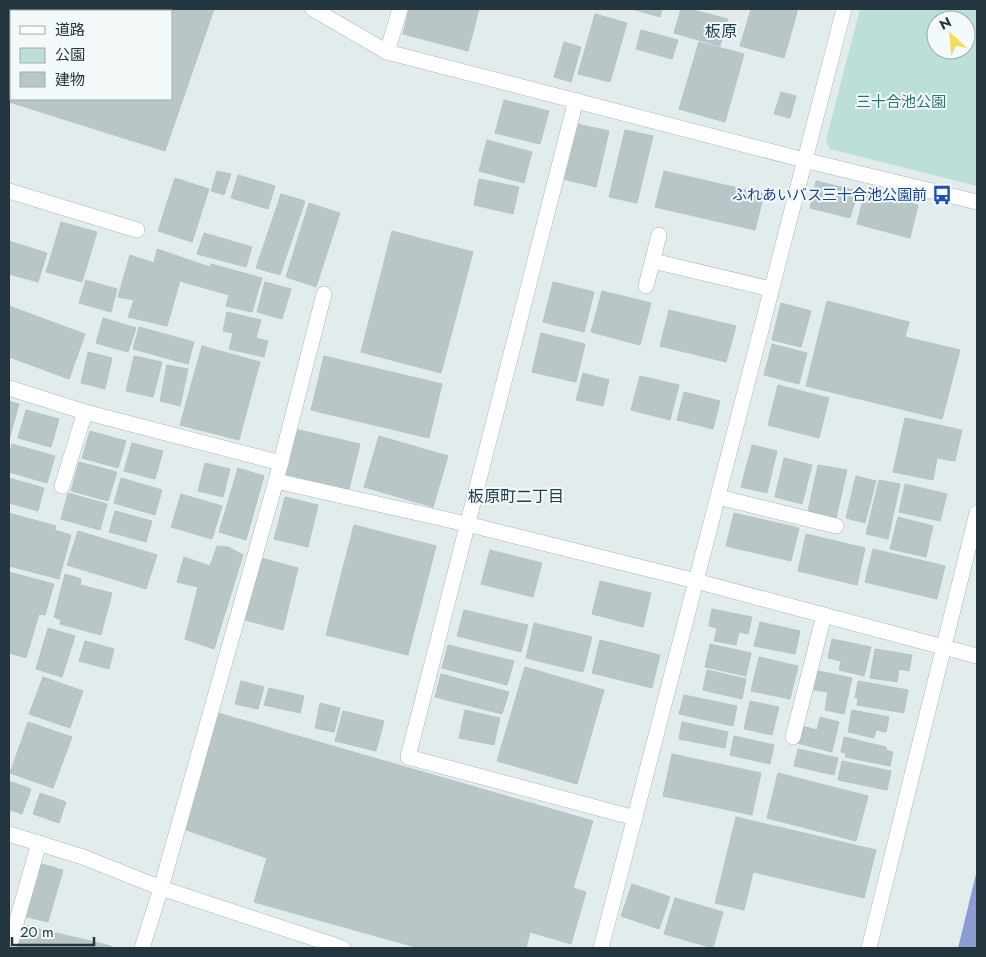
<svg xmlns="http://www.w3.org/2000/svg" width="986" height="957" viewBox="0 0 986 957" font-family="Jost,'Noto Sans JP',sans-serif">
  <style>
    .green { fill: #bcdfda; fill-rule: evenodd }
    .water { fill: #8b9dd3 }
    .building { fill: #b9c6c8; stroke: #b6c4c7; fill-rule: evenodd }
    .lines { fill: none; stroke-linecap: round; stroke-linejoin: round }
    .street-casing { stroke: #a9b5b9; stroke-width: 16 }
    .secondary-casing { stroke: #a4b6bc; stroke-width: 16 }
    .street { stroke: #fff; stroke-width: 15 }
    .secondary { stroke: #fff; stroke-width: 15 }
    .labels { text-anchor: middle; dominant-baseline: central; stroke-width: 4; stroke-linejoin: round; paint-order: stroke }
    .park-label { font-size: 15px; fill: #2c7775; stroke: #f4f9fa }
    .transit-label { font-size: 15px; fill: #164399; stroke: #f4f9fa; text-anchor: end }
    .neighbourhood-label { font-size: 16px; fill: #1e4052; stroke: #f4f9fa }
  </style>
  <rect width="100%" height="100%" fill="#e3eced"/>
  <!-- green -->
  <path class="green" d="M860 9H977V186L830 149 826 140ZM936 20H966V50H936Z"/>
  <!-- water -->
  <polygon class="water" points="977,870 977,948 958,948"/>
  <!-- building -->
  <g class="building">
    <path d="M9 9H214L165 151 9 102ZM11 11H171V99H11Z"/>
    <polygon points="409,9 479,9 468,51 403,34"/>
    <polygon points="632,9 662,9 660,17"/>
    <polygon points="681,9 689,9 728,19 720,46 674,33"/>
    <polygon points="751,9 798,9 784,58 740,46"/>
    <polygon points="595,14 627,23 610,82 578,74"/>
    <polygon points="641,30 678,40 672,59 636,49"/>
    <polygon points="564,42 581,47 571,82 554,77"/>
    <polygon points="699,42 744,54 725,122 679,109"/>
    <polygon points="781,92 796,96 790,118 774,114"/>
    <polygon points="504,100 549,111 540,144 495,133"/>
    <polygon points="577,124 609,131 596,187 563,179"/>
    <polygon points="625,130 653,136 637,203 609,197"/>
    <polygon points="487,140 532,152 524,183 479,171"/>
    <polygon points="217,171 231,174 224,195 211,191"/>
    <polygon points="664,171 764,194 755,230 655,207"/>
    <polygon points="238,175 275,186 268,209 231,198"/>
    <polygon points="175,178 209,189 192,242 158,231"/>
    <polygon points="479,179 519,187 513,214 474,205"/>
    <polygon points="816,181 858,191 850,218 810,208"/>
    <polygon points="865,192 918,205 910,238 857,224"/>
    <polygon points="281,194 305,201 280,275 256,268"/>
    <polygon points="309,203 340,213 316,287 286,277"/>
    <polygon points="61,222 97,232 82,282 46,272"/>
    <polygon points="392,231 473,252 441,373 361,352"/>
    <polygon points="204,233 252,247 246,267 197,254"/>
    <polygon points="9,241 47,253 38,282 9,274"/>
    <polygon points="157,249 210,267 211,264 262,278 252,312 226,306 229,295 180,281 167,326 128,317 134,300 118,297 130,255 154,263"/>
    <polygon points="86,280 117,289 111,312 79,303"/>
    <polygon points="265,282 291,289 282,319 257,312"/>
    <polygon points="553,282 594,292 584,332 543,322"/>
    <polygon points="602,291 651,303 640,345 591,332"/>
    <polygon points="827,301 909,322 905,337 960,350 942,419 806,386"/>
    <polygon points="781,303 811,311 801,347 772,340"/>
    <polygon points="9,306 85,334 69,379 9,357"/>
    <polygon points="669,310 736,326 726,362 660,346"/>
    <polygon points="227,312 261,320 256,338 268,341 264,357 229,349 233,333 223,331"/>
    <polygon points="103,318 136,328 128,352 96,343"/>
    <polygon points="139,327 194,342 188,364 133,349"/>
    <polygon points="541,333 585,344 576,382 532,372"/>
    <polygon points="772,344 807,353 799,384 764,375"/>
    <polygon points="202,346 260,362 239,440 180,425"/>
    <polygon points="88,352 112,358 105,389 81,383"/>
    <polygon points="134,356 162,362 153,397 126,391"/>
    <polygon points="324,356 442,384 429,438 311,410"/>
    <polygon points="167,365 188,369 180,406 160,401"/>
    <polygon points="583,373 609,380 603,406 576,400"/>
    <polygon points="640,376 679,385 670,420 631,410"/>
    <polygon points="778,385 829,398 819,438 768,425"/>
    <polygon points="684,392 720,401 713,429 677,420"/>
    <polygon points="9,401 19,404 9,440"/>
    <polygon points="26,410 59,419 51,447 18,438"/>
    <polygon points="905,418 962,430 955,461 937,458 933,480 893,472"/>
    <polygon points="290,428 360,444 349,489 279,473"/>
    <polygon points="90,431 126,441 118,468 82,458"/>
    <polygon points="379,436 448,456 433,507 364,487"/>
    <polygon points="132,443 163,451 155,479 124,471"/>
    <polygon points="12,444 55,456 47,483 9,472 9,456"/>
    <polygon points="752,445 777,451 767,493 741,487"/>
    <polygon points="784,458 812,465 802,504 775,497"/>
    <polygon points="79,462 117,472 108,501 71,491"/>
    <polygon points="205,463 230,469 223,497 198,491"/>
    <polygon points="818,465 847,470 836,518 808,511"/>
    <polygon points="238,468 264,476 246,540 219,532"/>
    <polygon points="856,476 876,481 865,523 846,518"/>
    <polygon points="9,478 44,488 38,511 9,503"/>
    <polygon points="121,478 162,490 155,515 114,503"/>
    <polygon points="879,480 900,484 888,539 866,534"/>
    <polygon points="905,484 947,494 940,521 899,512"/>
    <polygon points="68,493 107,504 100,530 61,519"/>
    <polygon points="181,494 222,506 212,539 171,527"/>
    <polygon points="285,497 318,505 308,547 274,539"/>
    <polygon points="115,511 152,521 146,542 109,532"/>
    <polygon points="9,513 56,526 55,530 71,535 59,579 9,566"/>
    <polygon points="734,513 799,528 791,561 726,546"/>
    <polygon points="898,517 933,526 926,557 890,549"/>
    <polygon points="354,525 436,546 408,655 326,635"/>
    <polygon points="78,531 157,555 146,589 67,565"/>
    <polygon points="806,534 865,548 857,585 798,571"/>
    <polygon points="217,546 228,547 243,555 214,649 185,639 198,587 177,582 184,557 210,566"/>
    <polygon points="873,549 945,566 937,599 865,582"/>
    <polygon points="490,550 542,563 533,597 481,584"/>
    <polygon points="261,558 298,568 283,630 245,620"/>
    <polygon points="9,572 54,584 45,615 39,614 26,658 9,653"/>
    <polygon points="65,574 81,579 80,585 112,593 101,635 60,624 61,620 54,617"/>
    <polygon points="600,581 651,593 643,627 592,614"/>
    <polygon points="712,609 752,617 748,634 739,632 736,645 714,641 717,628 709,626"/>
    <polygon points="464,610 528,625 521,652 457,636"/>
    <polygon points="760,622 800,631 795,654 754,646"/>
    <polygon points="534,623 592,637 583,672 526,658"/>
    <polygon points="48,628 75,636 62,677 36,669"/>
    <polygon points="832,639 871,647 864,676 839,670 841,661 828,658"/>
    <polygon points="600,640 660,655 652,688 592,673"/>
    <polygon points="85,641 114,649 109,669 79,661"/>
    <polygon points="710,644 751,653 746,676 705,667"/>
    <polygon points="448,645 514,661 507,685 442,668"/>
    <polygon points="875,649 912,655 909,671 899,669 897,682 870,678"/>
    <polygon points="759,657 798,666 790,699 751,691"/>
    <polygon points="525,667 604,690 577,784 497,761"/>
    <polygon points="707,670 746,679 742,699 703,690"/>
    <polygon points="818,671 852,678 844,714 825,710 828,692 814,690"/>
    <polygon points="441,674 509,692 502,714 435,697"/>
    <polygon points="43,677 83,691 70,728 29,714"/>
    <polygon points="241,681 264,687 258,709 235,704"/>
    <polygon points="858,681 908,690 904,713 857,705 858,698 855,698"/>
    <polygon points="269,688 304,696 300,713 264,705"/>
    <polygon points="684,695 737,706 733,726 679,714"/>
    <polygon points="750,701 779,707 772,735 744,729"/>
    <polygon points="320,703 340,708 334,732 315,728"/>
    <polygon points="465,710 500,718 494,745 459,738"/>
    <polygon points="852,710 889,717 886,732 876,730 874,738 848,732"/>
    <polygon points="343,711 384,721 376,751 335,741"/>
    <polygon points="218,713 593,821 573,888 586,892 571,944 530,932 526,948 419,948 254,902 267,858 186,830"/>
    <polygon points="820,717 839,722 832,752 797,743 802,726 817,730"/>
    <polygon points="28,722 72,737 53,788 10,773"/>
    <polygon points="682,722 728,732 725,748 679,739"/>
    <polygon points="734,736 774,745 770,764 730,755"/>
    <polygon points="844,737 886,747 886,750 893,752 890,766 845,757 846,753 841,752"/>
    <polygon points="798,749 838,758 834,775 794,766"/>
    <polygon points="672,754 761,773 752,815 663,796"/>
    <polygon points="842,761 891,771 887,790 838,780"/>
    <polygon points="778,773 868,796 856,841 767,818"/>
    <polygon points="9,781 31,789 22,814 11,810 9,815"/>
    <polygon points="40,793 66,802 59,823 33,814"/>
    <polygon points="736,817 876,850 864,898 753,872 744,910 715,903"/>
    <polygon points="38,863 63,870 48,922 23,916"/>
    <polygon points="632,884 670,897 659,929 621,916"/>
    <polygon points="675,898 723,912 713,948 664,934"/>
    <polygon points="19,924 111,946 111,948 17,948"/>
  </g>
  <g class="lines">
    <defs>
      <g id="street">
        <polyline points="313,9 387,52 804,160 977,202"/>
        <polyline points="387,52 400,9"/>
        <polyline points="576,100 408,757 635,818"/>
        <polyline points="9,191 137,230"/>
        <polyline points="653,261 771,289"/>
        <polyline points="646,286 659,235"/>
        <polyline points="9,388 85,412 281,463"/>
        <polyline points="276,481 471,525 696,581 977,656"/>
        <polyline points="62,486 85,412"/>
        <polyline points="718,497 836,526"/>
        <polyline points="793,737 824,615"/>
        <polyline points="9,948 39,843"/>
        <polyline points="142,948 161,888 276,481 324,294"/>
        <polyline points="601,948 844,9"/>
        <polyline points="869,948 977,513"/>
      </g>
      <polyline id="secondary" points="9,834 83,857 161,888 343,948"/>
    </defs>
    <!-- street casing -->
    <use href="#street" class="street-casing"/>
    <!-- secondary casing -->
    <use href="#secondary" class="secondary-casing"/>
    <!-- street -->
    <use href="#street" class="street"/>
    <!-- secondary -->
    <use href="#secondary" class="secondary"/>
  </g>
  <!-- icons -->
  <defs>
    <symbol id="bus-bare" viewBox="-9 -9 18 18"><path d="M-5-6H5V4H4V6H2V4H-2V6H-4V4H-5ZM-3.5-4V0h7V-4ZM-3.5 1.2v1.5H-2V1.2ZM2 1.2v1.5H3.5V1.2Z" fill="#1a4fb4" stroke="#f4f9fa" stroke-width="2.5" paint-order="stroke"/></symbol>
  </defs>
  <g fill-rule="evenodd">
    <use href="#bus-bare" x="928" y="181" width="28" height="28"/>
  </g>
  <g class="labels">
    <!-- park labels -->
    <g class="park-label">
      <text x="901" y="102">三十合池公園</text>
    </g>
    <!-- transit labels -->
    <g class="transit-label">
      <text x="927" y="195">ふれあいバス三十合池公園前</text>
    </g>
    <!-- neighbourhood labels -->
    <g class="neighbourhood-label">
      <text x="721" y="31">板原</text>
      <text x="516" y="496">板原町二丁目</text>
    </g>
  </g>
  <!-- border -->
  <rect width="986" height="957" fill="none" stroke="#23363f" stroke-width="20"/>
  <!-- legend -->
  <rect x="10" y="10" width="162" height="90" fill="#f4f9fa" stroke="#a0abaf"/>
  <rect x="20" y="26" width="25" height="8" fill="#ffffff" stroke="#a0abaf"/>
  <text x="55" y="35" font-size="15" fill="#23363f">道路</text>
  <rect x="20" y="48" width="25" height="15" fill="#bcdfda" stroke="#a0abaf"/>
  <text x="55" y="60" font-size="15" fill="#23363f">公園</text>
  <rect x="20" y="72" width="25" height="15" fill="#b9c6c8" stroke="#a0abaf"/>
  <text x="55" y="85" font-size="15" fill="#23363f">建物</text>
  <!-- north arrow -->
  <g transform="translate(951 35) rotate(334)"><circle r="24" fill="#f4f9fa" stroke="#a0abaf"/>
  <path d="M0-4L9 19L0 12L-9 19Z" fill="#f4db5b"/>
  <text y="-8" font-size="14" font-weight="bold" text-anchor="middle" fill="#23363f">N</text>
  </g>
  <!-- scale -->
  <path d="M12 937v8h82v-8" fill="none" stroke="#23363f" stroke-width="2.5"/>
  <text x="20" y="937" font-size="15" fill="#23363f" stroke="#f4f9fa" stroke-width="4" paint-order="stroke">20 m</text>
</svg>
